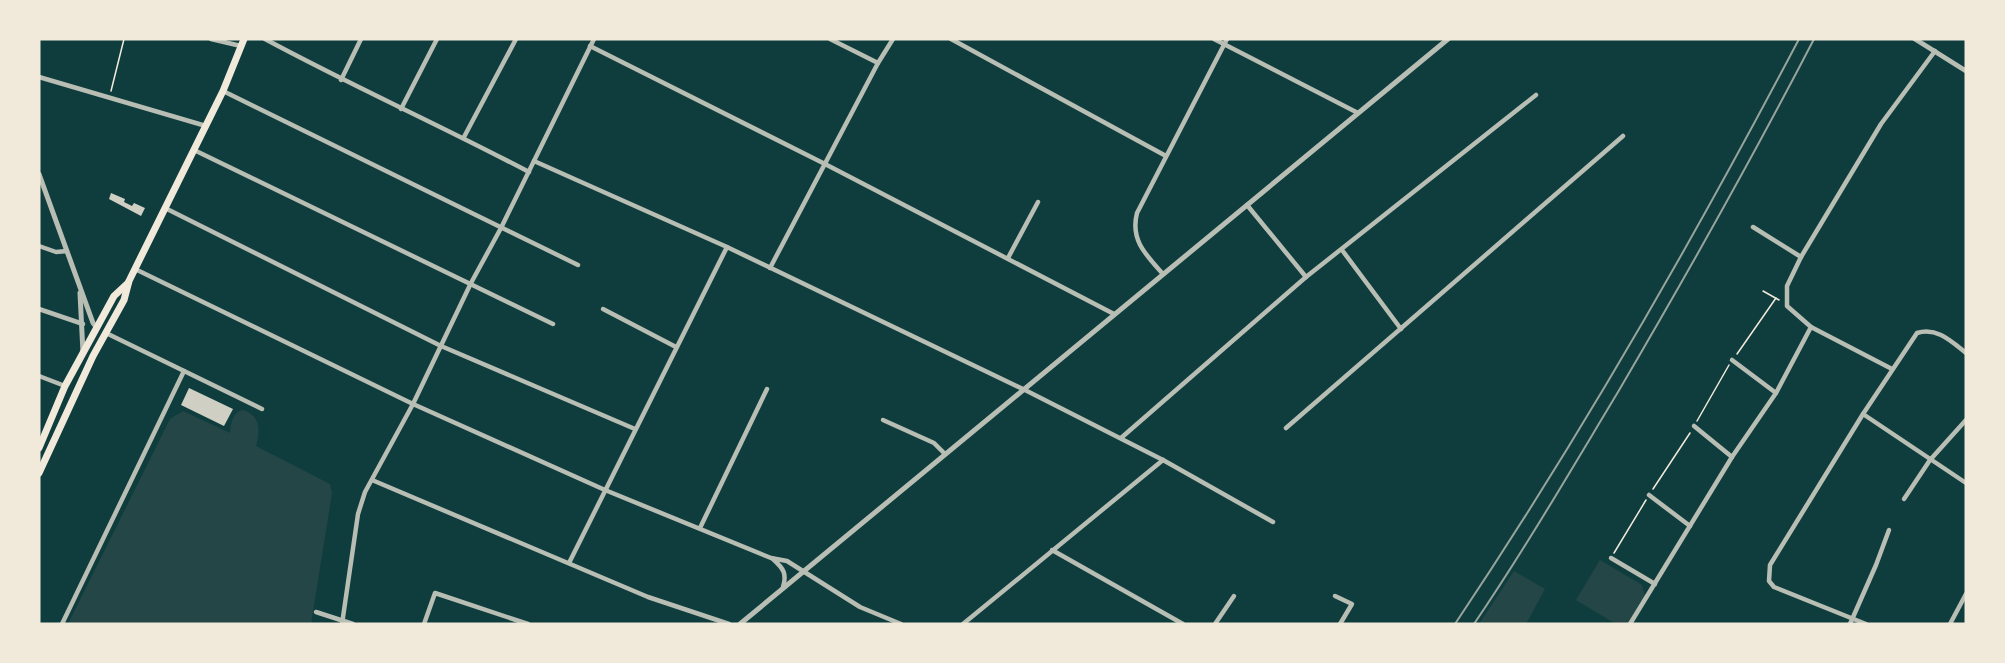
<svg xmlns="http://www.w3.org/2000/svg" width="2005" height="663" viewBox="0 0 2005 663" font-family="'Roboto Condensed',sans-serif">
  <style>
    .green { fill: #244646 }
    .building { fill: #cfcfc3 }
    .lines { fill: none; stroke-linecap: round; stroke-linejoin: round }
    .path { stroke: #f1e9da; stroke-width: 1.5 }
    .minor { stroke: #b8beb3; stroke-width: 4.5 }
    .tertiary { stroke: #b8beb3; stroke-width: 5 }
    .primary { stroke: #f1e9da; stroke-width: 7 }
    .rail { stroke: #97a49c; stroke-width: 2 }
  </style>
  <rect width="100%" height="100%" fill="#0f3d3e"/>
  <!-- green -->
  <g class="green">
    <path d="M243 410C261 416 260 430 256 446L330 484 332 493 311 624H68L170 419 183 411 230 433C231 424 232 412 243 410Z"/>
    <polygon points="1600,560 1642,585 1645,596 1628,624 1616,624 1576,600"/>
    <polygon points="1514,571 1545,589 1526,624 1479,624"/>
  </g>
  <!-- building -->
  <g class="building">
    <polygon points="111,193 125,199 124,202 132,206 134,203 145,208 141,216 109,199"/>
    <polygon points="189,388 233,409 224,426 181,405"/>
  </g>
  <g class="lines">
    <!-- path -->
    <g class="path">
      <polyline points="111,91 124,39"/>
      <polyline points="1763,291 1779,300"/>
      <polyline points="1737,354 1776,298"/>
      <polyline points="1697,421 1729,365"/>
      <polyline points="1653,489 1690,433"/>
      <polyline points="1614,553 1646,500"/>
    </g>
    <!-- minor -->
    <g class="minor">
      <polyline points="211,39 241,46"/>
      <path d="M265 39C352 86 442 126 529 172"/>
      <polyline points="830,39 878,63"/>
      <polyline points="951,39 1166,156"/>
      <polyline points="1214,39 1358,113"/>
      <polyline points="590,46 825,164 1114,314"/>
      <polyline points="39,77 206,126"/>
      <polyline points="341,80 361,39"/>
      <polyline points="223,91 578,265"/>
      <polyline points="401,109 437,39"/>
      <polyline points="464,137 516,39"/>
      <polyline points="194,150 553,324"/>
      <polyline points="534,161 727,247 1025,390 1163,460 1273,522"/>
      <polyline points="1247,205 1306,277"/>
      <polyline points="165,208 441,346 635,429"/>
      <polyline points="1753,227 1801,257"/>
      <polyline points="39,246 56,252 67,251"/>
      <polyline points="1342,250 1401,329"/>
      <polyline points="1008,258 1038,202"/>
      <polyline points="770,268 878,63 893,39"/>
      <polyline points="135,269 413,404 605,490 771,558 787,561 860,607 901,624"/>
      <path d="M1163 274C1146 255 1130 240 1137 213L1227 39"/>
      <polyline points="39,309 83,324"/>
      <polyline points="603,309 676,347"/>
      <polyline points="106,333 262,409"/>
      <polyline points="1732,360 1776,393"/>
      <polyline points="1892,369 1811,327 1787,306 1787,286 1801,257 1881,124 1935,51"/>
      <polyline points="39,376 65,386"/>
      <polyline points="1863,414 1966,483"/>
      <polyline points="883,420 934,443 945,454"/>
      <polyline points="1694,426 1732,457"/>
      <polyline points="1286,428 1623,136"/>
      <polyline points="1121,438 1306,277 1536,95"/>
      <polyline points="372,480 648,597 729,624"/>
      <polyline points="1649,495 1690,526"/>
      <polyline points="1904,499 1930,460 1966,420"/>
      <polyline points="700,528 767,389"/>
      <polyline points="1052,550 1183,624"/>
      <polyline points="1611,558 1655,584"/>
      <path d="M773 559C784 569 787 574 783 587"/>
      <polyline points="569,563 727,247"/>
      <polyline points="1335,596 1352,604 1340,624"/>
      <polyline points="316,612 353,624"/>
      <polyline points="62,624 184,371"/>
      <polyline points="342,624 358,514 365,492 413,404 471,283 501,228 594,39"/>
      <polyline points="424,624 435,593 528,624"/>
      <polyline points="963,624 1163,460"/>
      <polyline points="1215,624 1234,596"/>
      <polyline points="1630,624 1732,457 1776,393 1811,327"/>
      <polyline points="1850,624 1876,565 1889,530"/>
      <path d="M1866 624 1774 587 1769 581 1770 565 1863 414 1917 333C1937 327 1951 341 1966 353"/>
      <polyline points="1950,624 1966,594"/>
    </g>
    <!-- tertiary -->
    <g class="tertiary">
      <polyline points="1915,39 1966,71"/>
      <polyline points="39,174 93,323 97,328"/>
      <polyline points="80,293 83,353"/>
      <polyline points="740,624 1448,39"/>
    </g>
    <!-- primary -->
    <g class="primary">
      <polyline points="39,448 65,386 83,353 114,296 128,283"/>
      <polyline points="39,473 93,356 124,300 129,281 223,91 244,39"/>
    </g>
    <!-- rail -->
    <g class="rail">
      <path d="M1455 624C1581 436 1694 239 1799 39"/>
      <path d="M1474 624C1525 549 1571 470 1618 392 1686 276 1752 159 1814 39"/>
    </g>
  </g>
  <!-- border -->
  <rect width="2005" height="663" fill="none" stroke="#f1e9da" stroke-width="81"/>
</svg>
